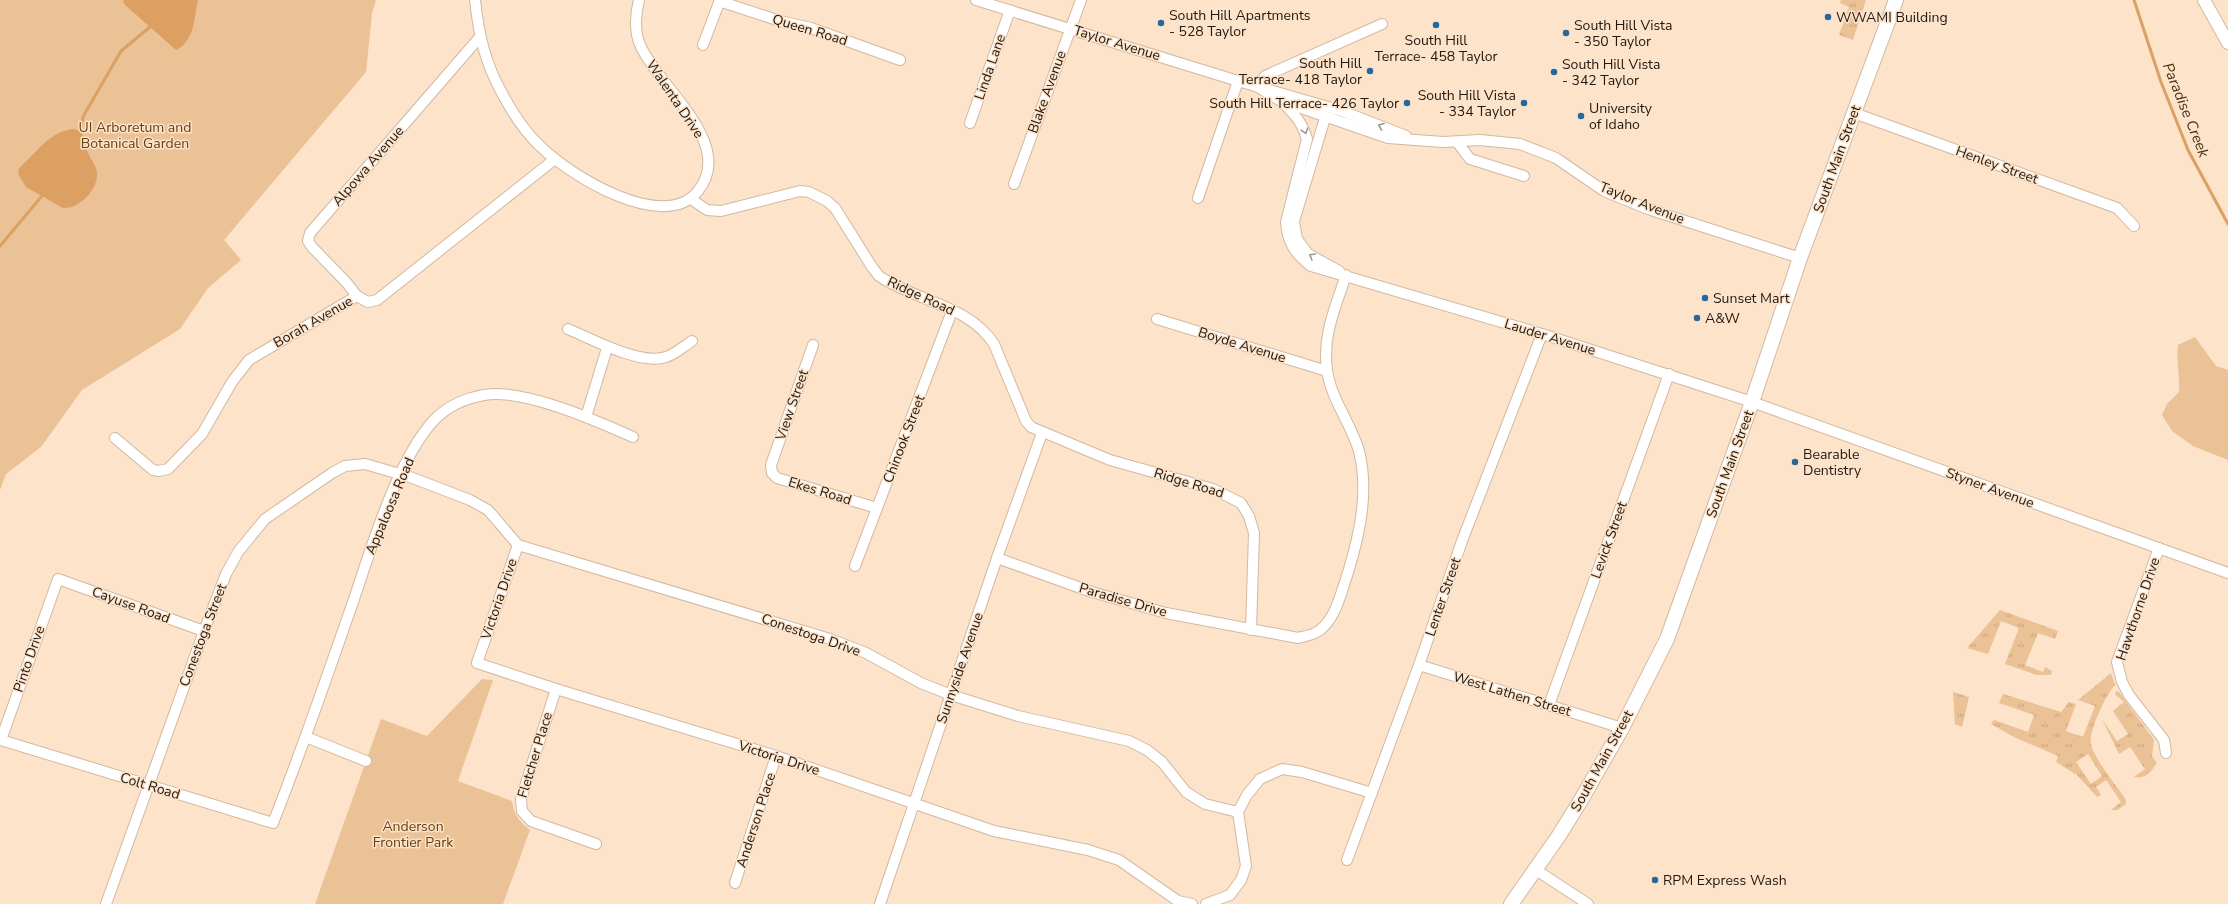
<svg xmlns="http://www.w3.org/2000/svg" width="2228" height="904" viewBox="0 0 2228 904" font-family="'Nunito Sans',sans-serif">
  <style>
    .grass { fill: url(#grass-tufts); fill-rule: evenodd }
    .park { fill: #ebc196 }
    .water { fill: #dba062 }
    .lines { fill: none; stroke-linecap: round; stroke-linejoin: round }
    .stream { stroke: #dba062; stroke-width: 3 }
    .minor-casing { stroke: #d1b9a1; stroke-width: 12 }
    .major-casing { stroke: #d1b9a1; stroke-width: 14 }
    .highway-casing { stroke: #d1b9a1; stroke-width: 16 }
    .minor { stroke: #fff; stroke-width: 10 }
    .major { stroke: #fff; stroke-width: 12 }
    .highway { stroke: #fff; stroke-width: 14 }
    .oneway { stroke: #9b9793 }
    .poi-dot { fill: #26689e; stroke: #fce3ca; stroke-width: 1.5 }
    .labels { text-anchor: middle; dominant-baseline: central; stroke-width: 3; stroke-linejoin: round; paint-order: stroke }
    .poi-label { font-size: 14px; fill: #211810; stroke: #fce3ca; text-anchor: start }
    .street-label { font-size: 14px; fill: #211810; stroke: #fce3ca }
    .park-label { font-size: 14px; fill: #684110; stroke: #fce3ca }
    .water-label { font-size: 15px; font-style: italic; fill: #493015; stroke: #fce3ca }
  </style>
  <defs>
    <pattern id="grass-tufts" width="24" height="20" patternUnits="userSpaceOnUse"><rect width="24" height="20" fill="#ebc196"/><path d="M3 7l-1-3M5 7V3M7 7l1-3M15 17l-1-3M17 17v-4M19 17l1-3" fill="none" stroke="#c9a580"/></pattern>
  </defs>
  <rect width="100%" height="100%" fill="#fce3ca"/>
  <!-- grass -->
  <g class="grass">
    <polygon points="1841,0 1866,0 1853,40 1839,35 1849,7 1840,3"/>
    <polygon points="2000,610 2058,631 2055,639 2038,633 2025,665 2043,672 2045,667 2052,671 2051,675 2037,675 2005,664 2019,628 2001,621 1988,654 1967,648"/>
    <path d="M2111 673 2115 685C2106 694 2088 732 2091 745 2095 760 2117 786 2126 800V804L2117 810H2111L2121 802 2106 780 2096 787 2101 795 2097 797 2077 775 2056 762 2058 756 2016 738 1991 724 1994 720 2028 732 2034 715 1999 703 2003 694 2061 712 2069 702 2076 704 2066 731 2083 737 2095 706 2078 700ZM2088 754 2102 776 2091 784 2076 762Z"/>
    <path d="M2116 691 2119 692 2154 740 2152 756 2157 763C2150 773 2146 779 2134 777L2145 769 2130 747 2119 754 2102 719 2117 741 2128 734 2113 711 2124 702 2115 694Z"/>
    <polygon points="1953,692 1969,697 1962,727 1955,724"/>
  </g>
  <!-- park -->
  <g class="park">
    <polygon points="0,0 376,0 372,13 366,72 224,240 241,260 208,288 180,329 82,390 41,447 6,474 0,490"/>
    <path d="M2195 337 2216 366 2228 370V460L2193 446 2172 431 2162 415 2167 404 2179 392C2180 376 2176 361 2178 345Z"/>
    <path d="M482 679 493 680 458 781 512 801C514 815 519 821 530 830L503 904H315L381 719 427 736Z"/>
  </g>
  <!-- water -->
  <g class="water">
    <path d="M123 0H198C194 17 195 41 176 50L124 4Z"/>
    <path d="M74 129C87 133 84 142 88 153 91 160 97 167 97 173 98 190 79 209 63 208L26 187 18 174 19 168C37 153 49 131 74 129Z"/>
  </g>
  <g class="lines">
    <!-- stream -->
    <g class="stream">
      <polyline points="2134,0 2161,82 2188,150 2228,224"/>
      <polyline points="79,130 84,115 121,51 150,27"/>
      <polyline points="0,246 41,197"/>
    </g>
    <defs>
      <g id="minor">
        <path d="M475 0C479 36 485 63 503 95 512 112 526 133 540 146 569 175 664 234 698 191 736 144 660 88 641 47 634 32 635 16 639 0"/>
        <polyline points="976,0 1238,81 1342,111 1406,136"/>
        <polyline points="719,1 780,21 811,28 900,60"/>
        <polyline points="703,45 720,0"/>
        <polyline points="1258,87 1281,101 1388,138 1443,142 1480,140 1520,144 1556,158 1604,191 1648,209 1800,258"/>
        <polyline points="1258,87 1265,76 1382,24"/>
        <path d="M1281 101C1294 113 1302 122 1307 139L1286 222C1287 241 1295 254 1311 266L1542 334 1752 402 2228 573"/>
        <polyline points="1854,113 2117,208 2134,226"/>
        <polyline points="1325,118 1294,221 1297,239 1308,254 1339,271"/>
        <polyline points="970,123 1010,10"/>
        <polyline points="1457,142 1470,159 1524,176"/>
        <polyline points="1014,184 1081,0"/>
        <polyline points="1198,198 1238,81"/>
        <path d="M691 199 707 210 721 211 800 191 809 192 827 201 835 208 872 267 879 276C915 301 969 305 994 344L1026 421 1031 427 1110 460 1213 489 1241 503 1249 516 1254 533 1251 630"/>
        <polyline points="357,296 346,282 312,247 308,241 310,233 479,38"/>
        <polyline points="1157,319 1327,371"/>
        <path d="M568 329C592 339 636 363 662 358 672 357 684 346 692 341"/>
        <polyline points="813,345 771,465 772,473 777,478 877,508"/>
        <polyline points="586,417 607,348"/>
        <polyline points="115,438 153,470 159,471 168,469 202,434 232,382 249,360 357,296 368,302 377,300 555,159"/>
        <polyline points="518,545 477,663 556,689 776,756 994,831 1088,850 1119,860 1178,901 1192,904"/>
        <polyline points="2159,548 2117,662 2122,682 2129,695 2164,740 2166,753"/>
        <path d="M997 558 1092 592 1166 613 1298 638C1306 636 1314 635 1320 630 1334 619 1339 600 1344 585 1358 542 1370 495 1359 451 1351 423 1330 398 1327 369 1322 336 1336 306 1346 275"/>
        <polyline points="855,566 952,311"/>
        <path d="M204 631 58 579 1 740 273 823C302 750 327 676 353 602 371 549 397 459 435 419 448 406 467 398 484 395 523 388 597 421 633 437"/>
        <polyline points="1419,665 1622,728"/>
        <polyline points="556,689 521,799 522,811 531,821 596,844"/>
        <polyline points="1549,705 1669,374"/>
        <polyline points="306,737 366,761"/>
        <polyline points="1347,860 1419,665 1462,541 1542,334"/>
        <polyline points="1536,870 1588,904"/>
        <polyline points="735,883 776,756"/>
        <polyline points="106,904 204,631 226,574 238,552 265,519 332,473 345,466 365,464 410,477 470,500 488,510 518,545 830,639 866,653 921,683 951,695 1018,716 1129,741 1147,750 1162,762 1186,792 1205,804 1238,812"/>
        <polyline points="880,904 997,558 1042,433"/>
        <polyline points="1206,904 1230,895 1241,880 1246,866 1238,812 1247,795 1260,779 1282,769 1302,772 1372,793"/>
      </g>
      <polyline id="major" points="2204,0 2228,43"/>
      <polyline id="highway" points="1511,904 1558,837 1581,800 1622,728 1667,639 1752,402 1800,258 1896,0"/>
    </defs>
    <!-- minor casing -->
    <use href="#minor" class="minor-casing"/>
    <!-- major casing -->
    <use href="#major" class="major-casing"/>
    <!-- highway casing -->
    <use href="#highway" class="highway-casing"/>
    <!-- minor -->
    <use href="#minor" class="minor"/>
    <!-- major -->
    <use href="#major" class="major"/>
    <!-- highway -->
    <use href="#highway" class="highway"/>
  </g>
  <!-- one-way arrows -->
  <defs><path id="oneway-chevron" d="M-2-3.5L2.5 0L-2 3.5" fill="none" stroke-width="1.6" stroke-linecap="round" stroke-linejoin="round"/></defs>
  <g class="oneway">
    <use href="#oneway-chevron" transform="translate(1381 126) rotate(-159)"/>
    <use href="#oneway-chevron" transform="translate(1305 131) rotate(72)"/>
    <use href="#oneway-chevron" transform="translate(1312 256) rotate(-149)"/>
  </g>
  <!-- markers -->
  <g class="poi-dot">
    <circle cx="1828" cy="17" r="4"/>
    <circle cx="1161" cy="23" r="4"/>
    <circle cx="1436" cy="25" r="4"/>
    <circle cx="1566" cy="33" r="4"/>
    <circle cx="1370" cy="71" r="4"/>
    <circle cx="1554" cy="72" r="4"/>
    <circle cx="1407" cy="103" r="4"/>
    <circle cx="1524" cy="103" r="4"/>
    <circle cx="1581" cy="116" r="4"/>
    <circle cx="1705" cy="298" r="4"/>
    <circle cx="1697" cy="318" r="4"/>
    <circle cx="1795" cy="462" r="4"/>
    <circle cx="1655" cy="880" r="4"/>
  </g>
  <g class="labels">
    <!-- poi labels -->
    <g class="poi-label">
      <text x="1169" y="15">South Hill Apartments<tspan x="1169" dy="16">- 528 Taylor</tspan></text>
      <text x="1836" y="17">WWAMI Building</text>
      <text x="1574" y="25">South Hill Vista<tspan x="1574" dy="16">- 350 Taylor</tspan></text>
      <text x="1436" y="40" text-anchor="middle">South Hill<tspan x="1436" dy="16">Terrace- 458 Taylor</tspan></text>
      <text x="1362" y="63" text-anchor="end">South Hill<tspan x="1362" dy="16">Terrace- 418 Taylor</tspan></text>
      <text x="1562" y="64">South Hill Vista<tspan x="1562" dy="16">- 342 Taylor</tspan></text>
      <text x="1516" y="95" text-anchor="end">South Hill Vista<tspan x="1516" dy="16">- 334 Taylor</tspan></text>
      <text x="1399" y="103" text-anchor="end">South Hill Terrace- 426 Taylor</text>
      <text x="1589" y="108">University<tspan x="1589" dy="16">of Idaho</tspan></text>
      <text x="1713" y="298">Sunset Mart</text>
      <text x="1705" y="318">A&amp;W</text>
      <text x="1803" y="454">Bearable<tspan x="1803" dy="16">Dentistry</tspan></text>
      <text x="1663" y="880">RPM Express Wash</text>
    </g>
    <!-- street labels -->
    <g class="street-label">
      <text transform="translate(810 30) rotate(17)">Queen Road</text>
      <text transform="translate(1117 43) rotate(17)">Taylor Avenue</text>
      <text transform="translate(990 67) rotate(-71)">Linda Lane</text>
      <text transform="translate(1047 92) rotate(-70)">Blake Avenue</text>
      <text transform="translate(675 99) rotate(56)">Walenta Drive</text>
      <text transform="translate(1837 159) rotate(-70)">South Main Street</text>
      <text transform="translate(1997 165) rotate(20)">Henley Street</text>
      <text transform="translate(368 166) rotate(-49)">Alpowa Avenue</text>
      <text transform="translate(1642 203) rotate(22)">Taylor Avenue</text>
      <text transform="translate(921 296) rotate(25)">Ridge Road</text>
      <text transform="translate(313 322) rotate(-30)">Borah Avenue</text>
      <text transform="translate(1550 337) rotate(17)">Lauder Avenue</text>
      <text transform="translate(1242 345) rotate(17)">Boyde Avenue</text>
      <text transform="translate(792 405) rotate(-71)">View Street</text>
      <text transform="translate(904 439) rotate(-69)">Chinook Street</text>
      <text transform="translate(1730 464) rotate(-70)">South Main Street</text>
      <text transform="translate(1189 483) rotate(17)">Ridge Road</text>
      <text transform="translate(1990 488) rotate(20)">Styner Avenue</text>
      <text transform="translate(820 491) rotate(17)">Ekes Road</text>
      <text transform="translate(390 506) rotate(-67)">Appaloosa Road</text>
      <text transform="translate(1609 540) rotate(-70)">Levick Street</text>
      <text transform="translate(1443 597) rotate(-71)">Lenter Street</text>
      <text transform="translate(499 599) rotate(-71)">Victoria Drive</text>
      <text transform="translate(1123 600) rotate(16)">Paradise Drive</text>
      <text transform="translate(131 605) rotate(20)">Cayuse Road</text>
      <text transform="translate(2138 609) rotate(-71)">Hawthorne Drive</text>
      <text transform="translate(203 635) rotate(-69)">Conestoga Street</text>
      <text transform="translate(811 635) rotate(19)">Conestoga Drive</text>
      <text transform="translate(29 659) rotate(-71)">Pinto Drive</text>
      <text transform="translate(960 668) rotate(-71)">Sunnyside Avenue</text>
      <text transform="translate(1512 694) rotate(17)">West Lathen Street</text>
      <text transform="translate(535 755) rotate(-73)">Fletcher Place</text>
      <text transform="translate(779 758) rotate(18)">Victoria Drive</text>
      <text transform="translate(1602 761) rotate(-61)">South Main Street</text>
      <text transform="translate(150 786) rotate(17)">Colt Road</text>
      <text transform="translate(756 820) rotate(-72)">Anderson Place</text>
    </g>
    <!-- park labels -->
    <g class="park-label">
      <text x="135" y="127">UI Arboretum and<tspan x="135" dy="16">Botanical Garden</tspan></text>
      <text x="413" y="826">Anderson<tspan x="413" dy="16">Frontier Park</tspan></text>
    </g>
    <!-- water labels -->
    <g class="water-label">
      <text transform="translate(2186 110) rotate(68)">Paradise Creek</text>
    </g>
  </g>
</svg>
